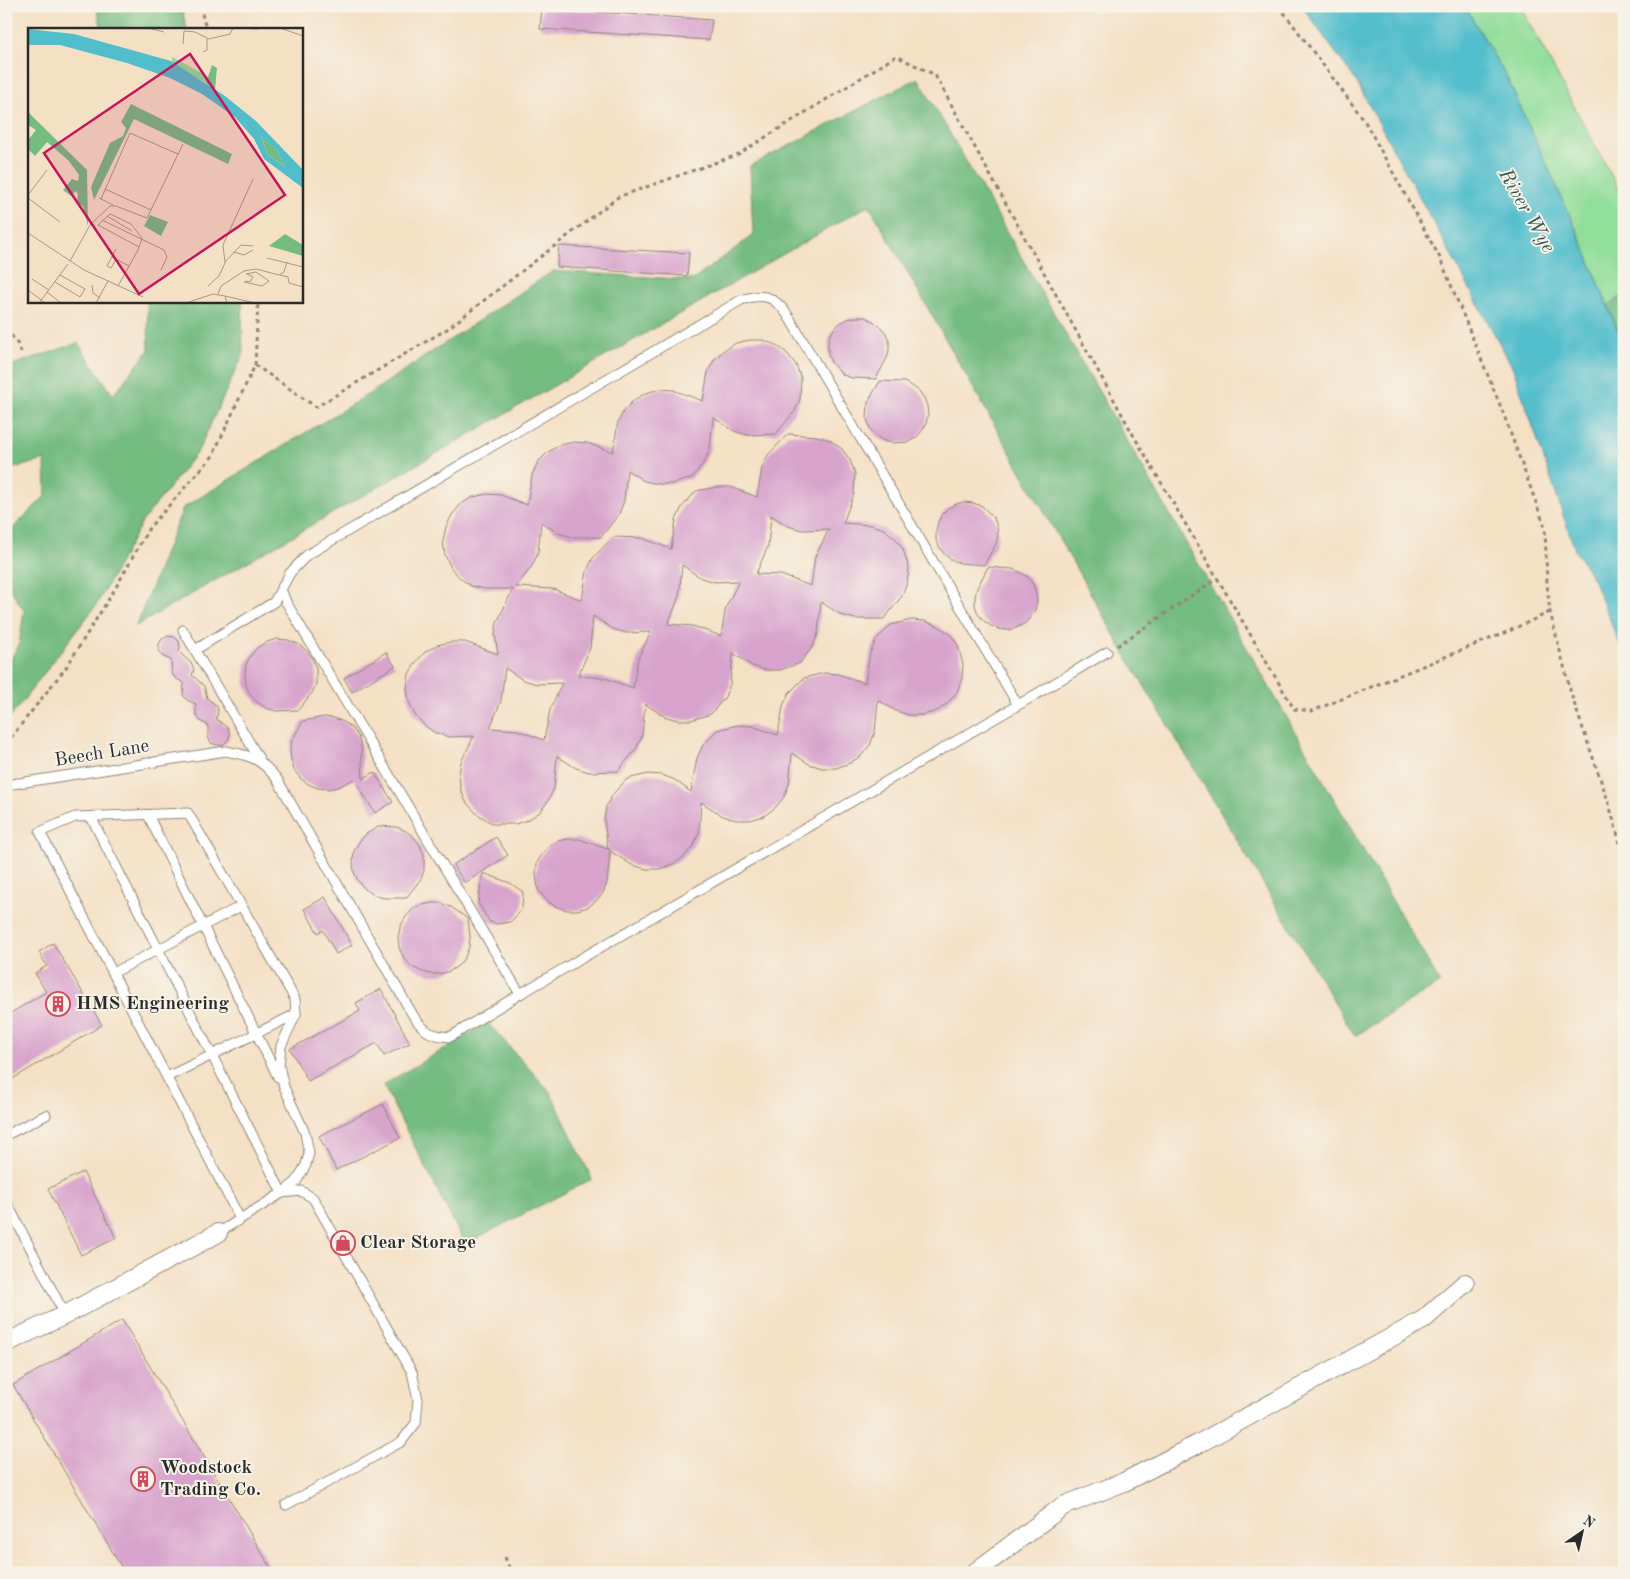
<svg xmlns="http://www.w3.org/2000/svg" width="1630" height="1579" viewBox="0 0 1630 1579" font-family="'Old Standard TT',serif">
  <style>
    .green { fill: #91dd9a; stroke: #5e8462 }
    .forest { fill: #74bc82; stroke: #507456 }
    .water { fill: #52becc; stroke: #3e747c }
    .building { fill: #d8a4cd; fill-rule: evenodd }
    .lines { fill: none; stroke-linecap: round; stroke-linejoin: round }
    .service-casing { stroke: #908678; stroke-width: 11 }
    .minor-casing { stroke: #908678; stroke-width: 20 }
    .path { stroke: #908678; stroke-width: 3; stroke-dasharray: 4 4; stroke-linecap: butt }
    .service { stroke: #fff; stroke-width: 9 }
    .minor { stroke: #fff; stroke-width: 18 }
    .labels { text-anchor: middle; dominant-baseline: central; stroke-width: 4; stroke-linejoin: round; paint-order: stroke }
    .street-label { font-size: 19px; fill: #2b2b2b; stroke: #f7f3e8 }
    .poi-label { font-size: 19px; font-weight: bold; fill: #2b2b2b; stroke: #f7f3e8; text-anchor: start }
    .water-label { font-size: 20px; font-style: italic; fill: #37575b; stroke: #f7f3e8 }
    .inset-road { fill: none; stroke: #a49887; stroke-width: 1 }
    .view { fill: #c2185b; fill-opacity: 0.15; stroke: #c2185b; stroke-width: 2.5 }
    .inset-edge { fill: none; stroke: #2b2b2b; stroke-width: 2.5 }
  </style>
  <rect width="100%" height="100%" fill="#f7f3e8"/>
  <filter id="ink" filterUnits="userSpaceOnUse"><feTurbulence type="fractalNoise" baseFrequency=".02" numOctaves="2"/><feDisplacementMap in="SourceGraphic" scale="10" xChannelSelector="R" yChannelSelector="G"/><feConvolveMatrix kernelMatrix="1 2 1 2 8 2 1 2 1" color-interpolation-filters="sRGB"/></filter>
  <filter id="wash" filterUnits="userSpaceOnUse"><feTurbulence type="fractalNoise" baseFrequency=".0096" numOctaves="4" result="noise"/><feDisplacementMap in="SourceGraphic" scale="20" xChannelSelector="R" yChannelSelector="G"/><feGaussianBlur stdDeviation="1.12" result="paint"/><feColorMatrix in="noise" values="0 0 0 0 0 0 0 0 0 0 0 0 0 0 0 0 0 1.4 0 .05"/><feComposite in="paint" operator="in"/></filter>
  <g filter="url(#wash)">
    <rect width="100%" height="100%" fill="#f4e0c5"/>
    <!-- green -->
    <polygon class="green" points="1465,6 1520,6 1624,199 1624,295 1608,306 1582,242 1508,80"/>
    <!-- forest -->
    <g class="forest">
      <polygon points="96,6 181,6 187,29 102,29"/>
      <polygon points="918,78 1440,983 1355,1036 1125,654 869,205 136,626 183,508 372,392 553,271 693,280 753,235 750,166"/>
      <polygon points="1624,295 1624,346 1608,306"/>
      <polygon points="147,301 242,301 243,355 198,451 142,522 97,604 6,723 6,667 19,645 24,611 6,582 6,535 46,495 45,460 6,470 6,367 78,343 113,395 149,350"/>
      <polygon points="488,1023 551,1093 592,1179 465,1244 383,1085"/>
    </g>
    <!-- water -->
    <polygon class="water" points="1302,6 1465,6 1508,80 1582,242 1624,346 1624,655 1594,581 1575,550 1513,368 1356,81"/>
    <g id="blocks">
      <!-- building -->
      <g class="building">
        <polygon points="542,8 712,20 709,40 540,29"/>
        <polygon points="559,246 689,253 687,276 557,267"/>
        <polygon points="856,317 865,317 873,321 880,326 886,333 889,341 889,350 887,358 876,379 852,378 843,375 837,369 831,362 828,354 828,345 829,337 834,329 840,323 848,319"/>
        <path d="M749 340H763L776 345 787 353 796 365 801 378 800 399 795 411 776 434 747 435 734 431 713 417 710 448 705 461 692 478 672 484H658L644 481 627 470 624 501 619 514 601 537H572L558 533 541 522 538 553 532 566 516 587 553 589 582 600 587 571 593 558 613 537 642 538 671 549 676 520 682 507 696 491 717 487H731L757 497 762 468 768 455 788 434 817 436 830 440 842 449 850 460 855 473 854 494 843 523 871 525 884 529 895 538 903 549 909 569 907 583 902 596 884 619H855L841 615 821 602 818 634 813 646 800 663 780 670H766L752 666 733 653 730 684 725 697 711 714 691 720H677L664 716 645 704 642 736 636 749 618 771 589 772 576 768 557 756 554 788 548 801 540 812 528 820 515 824H493L476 813 466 802 461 790 459 776 461 762 474 736 449 737 435 733 424 725 415 715 409 702 407 688 409 674 416 662 425 652 437 645 451 642H465L498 654 495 635 497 622 513 589H485L471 586 460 578 451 568 445 555 443 541 446 527 452 515 461 504 473 497 487 494 501 495 527 505 532 475 538 462 548 452 560 445 574 442 587 443 613 452 618 422 624 410 634 400 646 393 660 389 673 390 703 401 708 372 714 360 724 350 736 343ZM771 515 788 526 802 530 829 529 815 557 811 586 781 575 756 574 768 546ZM682 565 701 578 715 582 739 581 726 607 721 636 693 626 668 624 679 597ZM593 616 613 629 626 633 651 632 638 658 633 688 605 678 578 676 590 648ZM505 668 523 680 537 684 562 683 550 710 544 740 517 730 490 728 501 701Z"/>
        <polygon points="880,381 904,382 912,386 919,391 924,398 927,406 928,415 926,424 922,431 916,438 908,442 891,443 882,440 875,435 870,428 867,419 868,402"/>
        <polygon points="964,502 973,503 982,506 994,518 997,527 998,536 996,544 984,565 960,563 952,560 945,555 940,548 936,540 936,531 938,522 942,514 948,508 956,504"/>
        <polygon points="988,567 1012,569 1020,572 1028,577 1033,584 1036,593 1037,601 1035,610 1030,618 1024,624 1016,628 1008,630 999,629 991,626 984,621 978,614 975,605 975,597 977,588"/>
        <polygon points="911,620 925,621 938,626 950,634 958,645 963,665 962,679 957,692 948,703 937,711 923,715 909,715 896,711 878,700 875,732 870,745 861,756 850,763 836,768 822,768 809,764 792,753 789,784 784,797 775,808 764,816 750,820 736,820 723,816 701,802 699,833 693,846 684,857 673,864 660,869 646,869 632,865 610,851 607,883 603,893 596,901 588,907 577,910 567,910 557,907 548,902 538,890 536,874 537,863 542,854 549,846 558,841 568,839 579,839 610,850 608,849 604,820 606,807 613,794 627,779 648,774 662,775 675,780 691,792 697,758 703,745 717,730 738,725 752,726 778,735 783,706 789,693 804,678 824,673 838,674 865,683 870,653 876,640 891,625"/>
        <polygon points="168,636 174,637 179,641 180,647 179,652 192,664 194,670 192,675 204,686 207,698 217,706 218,712 216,719 228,728 230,734 228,740 223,745 217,745 211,743 208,737 208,725 200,721 196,715 196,704 187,700 183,695 184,683 175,678 172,673 171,660 162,656 159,650 159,644 162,639"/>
        <polygon points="277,639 288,640 298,644 306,650 312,658 316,668 316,684 312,693 298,710 276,711 266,708 257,702 250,694 246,685 245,674 246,664 251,655 258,647 267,642"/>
        <polygon points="386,652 395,666 352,692 344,678"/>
        <polygon points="324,717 334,718 344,722 352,728 358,736 361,746 363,779 374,772 393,802 375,813 354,779 338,787 328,789 318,788 308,784 300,778 294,770 291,760 290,750 292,740 303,721"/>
        <polygon points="380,826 396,827 406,831 414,837 420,845 424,855 424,871 420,880 406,898 384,898 374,895 365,889 358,881 354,872 353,862 354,851 359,842 366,834"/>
        <polygon points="496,837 508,855 465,883 453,865"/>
        <polygon points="483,873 510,883 523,892 522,908 519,913 510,922 497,924 490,922 478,903"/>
        <polygon points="325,897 352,945 336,954 323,930 318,933 304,909"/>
        <polygon points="431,903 441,903 451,907 468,919 470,937 469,947 465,957 459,965 450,971 440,974 430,974 420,971 411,966 404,958 399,948 398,938 400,928 405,918 415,907"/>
        <polygon points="53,943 102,1025 6,1083 6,1016 46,992 35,973 47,966 39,952"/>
        <polygon points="381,989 410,1043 384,1056 377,1043 308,1081 290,1049 360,1011 356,1003"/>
        <polygon points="383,1104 400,1138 336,1170 319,1136"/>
        <polygon points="83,1172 116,1238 81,1255 48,1189"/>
        <polygon points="122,1320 274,1573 125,1573 13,1385"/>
      </g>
    </g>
  </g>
  <g filter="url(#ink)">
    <use href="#blocks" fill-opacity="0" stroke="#908678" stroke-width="1"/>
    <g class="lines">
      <defs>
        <g id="service">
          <polyline points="281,589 286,602 520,994"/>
          <polyline points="183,630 261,762"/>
          <path d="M195 650 274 602 290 573 307 555 741 300C763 293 773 295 787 314L1018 705"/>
          <path d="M6 785 226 751C252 756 260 758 277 779L414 1017C426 1033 430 1035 450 1037L520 994 1018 705 1107 652"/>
          <polyline points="148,815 278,1077"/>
          <polyline points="91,817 282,1193"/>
          <polyline points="113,973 241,906"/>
          <polyline points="167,1077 296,1014"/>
          <polyline points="6,1135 46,1115"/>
          <polyline points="282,1193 301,1191 313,1198 412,1372 418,1400 416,1423 401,1442 286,1505"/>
          <polyline points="6,1201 65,1315"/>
          <polyline points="218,1233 282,1193 296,1182 306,1165 309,1153 305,1133 284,1087 279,1066 281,1046 296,1014 295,999 188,813 75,817 40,832 240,1219"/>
        </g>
        <g id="minor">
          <polyline points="6,1343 65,1315 218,1233"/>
          <polyline points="974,1573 1063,1506 1124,1482 1198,1444 1423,1320 1465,1283"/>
        </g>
      </defs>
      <!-- service casing -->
      <use href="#service" class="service-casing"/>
      <!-- minor casing -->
      <use href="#minor" class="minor-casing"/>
      <!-- path -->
      <g class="path">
        <polyline points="200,6 206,29"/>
        <polyline points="1279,6 1364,120 1440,258 1502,410 1545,527 1547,584 1550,612 1572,697 1609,804 1624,858"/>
        <polyline points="6,329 16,341 22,354"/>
        <polyline points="255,365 258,301"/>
        <polyline points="1117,646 1218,578"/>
        <polyline points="6,744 67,666 115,589 149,528 212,457 255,365 316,407 447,329 618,197 737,155 896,56 935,75 1135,438 1294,709 1312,711 1509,631 1550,612"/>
        <polyline points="505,1557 511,1573"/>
      </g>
      <!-- service -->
      <use href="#service" class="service"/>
      <!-- minor -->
      <use href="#minor" class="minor"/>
    </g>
  </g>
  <!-- icons -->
  <defs>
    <symbol id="building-ring" viewBox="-11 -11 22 22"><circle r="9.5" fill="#f7f3e8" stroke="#d1495b" stroke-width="1.5"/><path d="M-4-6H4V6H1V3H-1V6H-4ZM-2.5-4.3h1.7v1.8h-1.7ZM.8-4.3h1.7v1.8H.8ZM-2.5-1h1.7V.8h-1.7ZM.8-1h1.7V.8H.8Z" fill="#d1495b"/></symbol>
    <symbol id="shop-ring" viewBox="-11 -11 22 22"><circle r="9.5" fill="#f7f3e8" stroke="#d1495b" stroke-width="1.5"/><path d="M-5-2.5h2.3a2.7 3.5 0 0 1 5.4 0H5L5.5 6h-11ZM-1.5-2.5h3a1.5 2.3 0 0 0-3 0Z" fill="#d1495b"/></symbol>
  </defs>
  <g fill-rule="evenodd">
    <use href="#building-ring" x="44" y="990" width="28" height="28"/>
    <use href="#shop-ring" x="329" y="1229" width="28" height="28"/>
    <use href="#building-ring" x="129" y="1465" width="28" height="28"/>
  </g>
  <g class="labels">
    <!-- street labels -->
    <g class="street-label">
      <text transform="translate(102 754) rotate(-9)">Beech Lane</text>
    </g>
    <!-- poi labels -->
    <g class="poi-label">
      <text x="76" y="1004">HMS Engineering</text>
      <text x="360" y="1243">Clear Storage</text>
      <text x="160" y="1468">Woodstock<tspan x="160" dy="22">Trading Co.</tspan></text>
    </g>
    <!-- water labels -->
    <g class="water-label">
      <text transform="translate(1526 211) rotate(60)">River Wye</text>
    </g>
  </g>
  <!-- overview -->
  <g transform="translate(28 28)">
    <rect width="275" height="275" fill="#f4e0c5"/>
    <path d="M144 29 181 49 178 55 144 35Z" fill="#91dd9a"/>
    <path d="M184 37 189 40 187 61 178 55ZM103 76 204 126 200 136 106 91 66 172 63 159 82 115 95 108 98 100 93 94ZM0 84 59 142 60 198 55 178 49 175 50 166 48 163 43 168 35 162 44 151 50 153 51 147 40 132 19 114 7 128 0 121V112L8 102 0 97ZM233 107 249 122 257 139 239 126ZM122 187 140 194 133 208 116 198ZM257 206 275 217V228L241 218Z" fill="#74bc82"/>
    <path d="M0 1 46 6 143 33 197 68 228 93 275 142V160L236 131 226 111 207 89 174 66 142 50 99 35 32 17H0ZM233 108 249 122 257 139 239 126Z" fill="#52becc" fill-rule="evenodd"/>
    <path class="inset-road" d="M120 0 136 4M208 0 230 1M252 0 275 8M155 16 156 3 167 4 181 11 202 6 205 0M175 24 179 22V11M77 161 123 182M0 167 19 142M0 170 32 194M71 170 85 177M73 171 102 105 150 126M79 188 104 203M74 192 136 222 139 229 133 242M0 205 56 242 115 269M88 221 79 238 83 240 88 231M206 224 216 227 225 222M84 229 101 238M239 230 275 239M42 233 62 197 82 178H88L119 190 155 116M197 234 213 217 225 218M252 247 260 249 261 255 275 259M4 251 21 262M217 253 222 254 225 249 219 246M27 254 52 269 57 261 32 247M216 254 234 258 241 253 228 244 218 246M64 257 65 265 72 270M90 258 110 222 111 219 113 214 114 210 103 196 82 186 70 197 111 219M180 258 191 248 197 235 195 217 225 151M0 262 17 275M19 264 33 275M190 266 193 258 216 243 228 241 251 247 256 244 259 234M197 268 227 275M11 275 40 236M68 275 80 253M158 275 185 266 197 268 199 275"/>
    <path class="view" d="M162 26 257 167 111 266 16 125Z"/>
    <rect width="275" height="275" class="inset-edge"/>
  </g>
  <!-- margin -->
  <rect width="1630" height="1579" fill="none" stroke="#f7f3e8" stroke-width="25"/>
  <!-- north arrow -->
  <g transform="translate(1582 1532) rotate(34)" stroke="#f7f3e8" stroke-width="4" paint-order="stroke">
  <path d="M0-4L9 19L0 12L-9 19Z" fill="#2b2b2b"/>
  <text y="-8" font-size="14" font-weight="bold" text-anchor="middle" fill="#2b2b2b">N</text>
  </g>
</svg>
